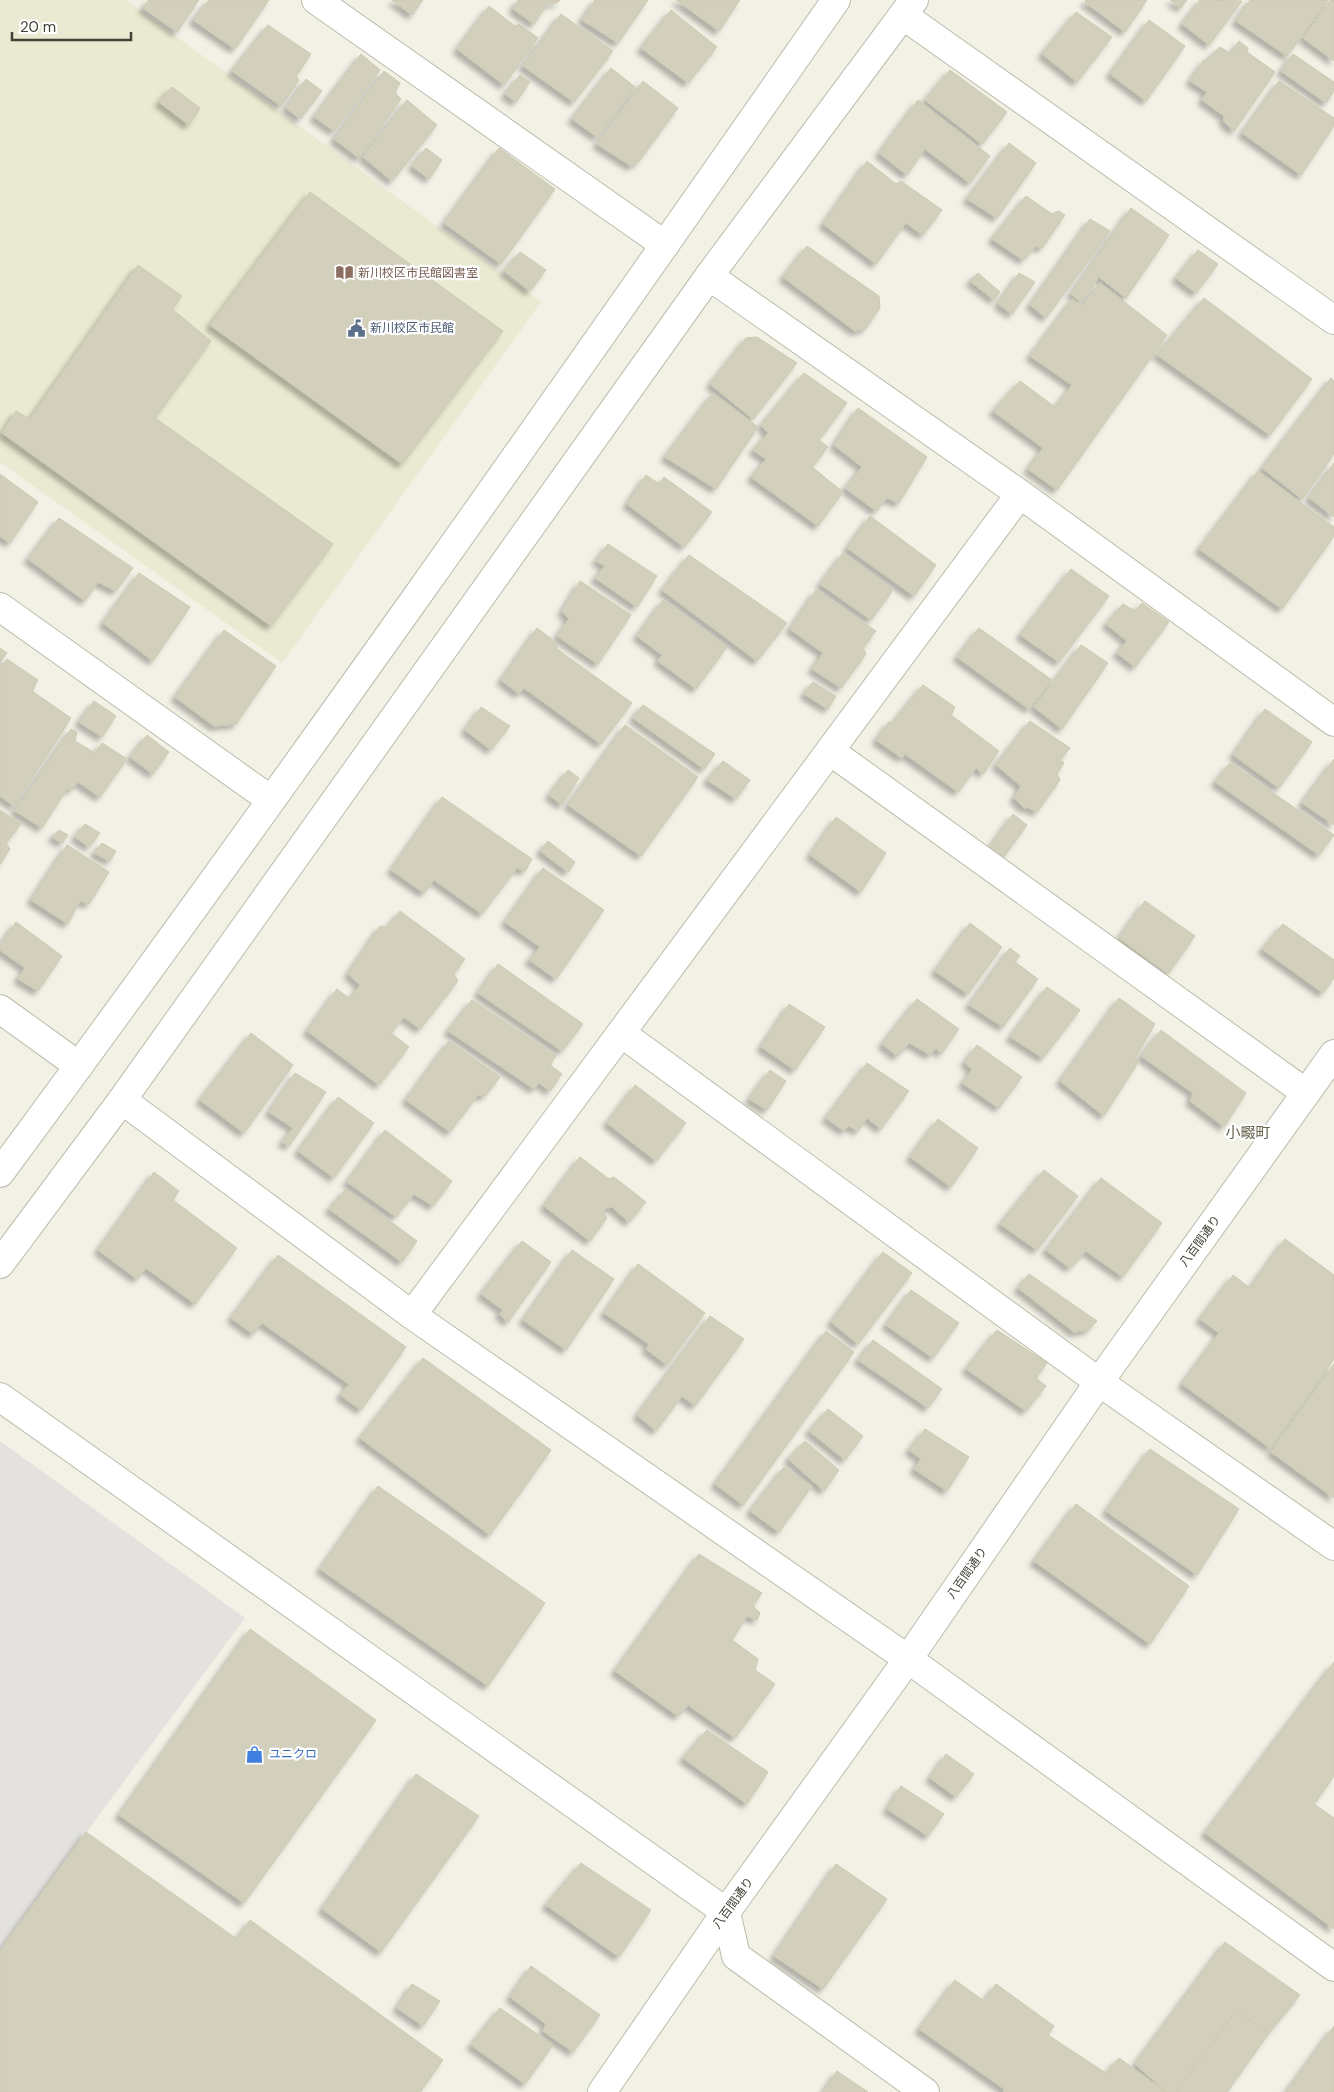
<svg xmlns="http://www.w3.org/2000/svg" width="1334" height="2092" viewBox="0 0 1334 2092" font-family="'DM Sans','Noto Sans JP',sans-serif">
  <style>
    .education { fill: #eae9d1 }
    .parking { fill: #e3e2de }
    .building { fill: #d3cfbd; stroke: #cdc9b0; filter: url(#shadow) }
    .lines { fill: none; stroke-linecap: round; stroke-linejoin: round }
    .minor-casing { stroke: #bdbbaa; stroke-width: 30 }
    .minor { stroke: #fff; stroke-width: 28 }
    .labels { text-anchor: middle; dominant-baseline: central; stroke-width: 4.5; stroke-linejoin: round; paint-order: stroke }
    .education-label { font-size: 12px; fill: #785e54; stroke: #fff; text-anchor: start }
    .service-label { font-size: 12px; fill: #4e5e75; stroke: #fff; text-anchor: start }
    .street-label { font-size: 12px; fill: #444236; stroke: #fff }
    .shop-label { font-size: 12px; fill: #366cbe; stroke: #fff; text-anchor: start }
    .quarter-label { font-size: 15px; fill: #66624e; stroke: #fff }
  </style>
  <defs>
    <filter id="shadow"><feDropShadow dx="-4.5" dy="4.5" stdDeviation="2.5" flood-color="#0004"/></filter>
  </defs>
  <rect width="100%" height="100%" fill="#f2f1e6"/>
  <!-- education -->
  <polygon class="education" points="0,0 126,0 541,302 282,663 0,462"/>
  <!-- parking -->
  <polygon class="parking" points="0,1441 245,1618 0,1949"/>
  <!-- building -->
  <g class="building">
    <polygon points="149,0 199,0 177,32 143,8"/>
    <polygon points="209,0 269,0 235,49 193,20"/>
    <polygon points="392,0 423,0 412,15"/>
    <polygon points="518,0 560,0 557,3 548,3 534,24 513,9"/>
    <polygon points="595,0 648,0 618,43 582,20"/>
    <polygon points="676,0 740,0 719,31"/>
    <polygon points="1086,0 1147,0 1125,32 1085,2"/>
    <polygon points="1170,0 1187,0 1181,8"/>
    <polygon points="1200,0 1242,1 1209,45 1182,24"/>
    <polygon points="1250,0 1328,0 1287,56 1236,21"/>
    <polygon points="1330,0 1334,0 1334,61 1303,38"/>
    <polygon points="489,6 515,26 519,24 538,38 504,85 457,49"/>
    <polygon points="671,10 717,47 688,83 641,48"/>
    <polygon points="1076,12 1112,37 1077,82 1042,54"/>
    <polygon points="561,14 613,51 574,102 523,66"/>
    <polygon points="1149,20 1185,46 1146,101 1110,74"/>
    <polygon points="268,25 311,54 296,76 299,80 281,106 232,71"/>
    <polygon points="1239,41 1248,48 1247,52 1275,72 1234,131 1224,122 1224,116 1202,100 1207,92 1190,81 1204,60 1207,60 1220,47 1231,54"/>
    <polygon points="361,54 380,70 334,131 314,117"/>
    <polygon points="1293,54 1334,82 1334,91 1326,103 1281,71"/>
    <polygon points="611,68 635,87 597,137 572,119"/>
    <polygon points="950,70 1007,112 982,144 925,100"/>
    <polygon points="384,71 400,83 395,93 401,99 359,158 334,139"/>
    <polygon points="520,75 530,82 516,102 505,94"/>
    <polygon points="306,79 322,91 300,119 286,108"/>
    <polygon points="643,81 678,108 639,161 631,166 597,144"/>
    <polygon points="1279,81 1334,118 1334,126 1301,175 1242,133"/>
    <polygon points="172,87 200,108 189,125 159,102"/>
    <polygon points="407,100 437,125 392,181 363,157"/>
    <polygon points="918,100 990,156 970,183 925,149 907,175 879,153"/>
    <polygon points="1009,143 1036,163 997,218 967,199"/>
    <polygon points="426,148 442,160 429,179 412,166"/>
    <polygon points="499,148 555,189 501,264 444,223"/>
    <polygon points="867,161 896,184 901,181 942,210 923,235 906,223 876,264 823,224"/>
    <polygon points="310,192 503,331 402,464 210,325"/>
    <polygon points="1026,196 1052,214 1059,211 1065,215 1042,248 1036,246 1023,260 992,239"/>
    <polygon points="1131,208 1169,235 1126,298 1099,277 1081,302 1071,294"/>
    <polygon points="1090,219 1110,231 1046,318 1030,305"/>
    <polygon points="807,246 879,296 880,308 866,328 855,331 783,277"/>
    <polygon points="1198,250 1218,264 1196,293 1176,278"/>
    <polygon points="520,252 546,270 530,291 504,271"/>
    <polygon points="138,265 182,296 172,309 211,341 155,418 333,544 271,626 2,433 16,411 30,419"/>
    <polygon points="978,273 1000,292 994,300 970,281"/>
    <polygon points="1019,273 1035,282 1012,314 998,304"/>
    <polygon points="1100,283 1167,335 1057,490 1028,469 1043,448 993,411 1020,381 1055,407 1072,385 1030,356 1072,299 1082,306"/>
    <polygon points="1204,298 1312,379 1270,435 1157,355"/>
    <polygon points="757,337 797,363 753,419 710,384 746,338"/>
    <polygon points="804,373 847,403 819,440 828,447 812,467 843,492 818,526 751,477 766,459 753,450 768,433 761,425"/>
    <polygon points="1331,378 1334,381 1334,454 1302,499 1262,468"/>
    <polygon points="713,393 758,427 716,489 665,457"/>
    <polygon points="858,408 927,457 899,503 887,498 876,511 845,488 862,467 834,445"/>
    <polygon points="1334,463 1334,517 1309,498"/>
    <polygon points="1258,471 1334,527 1334,536 1282,609 1199,549"/>
    <polygon points="0,474 38,502 10,543 0,536"/>
    <polygon points="646,475 659,484 664,477 712,512 684,547 627,504"/>
    <polygon points="870,516 936,565 914,596 847,548"/>
    <polygon points="59,518 133,568 116,591 98,582 85,601 28,559"/>
    <polygon points="608,544 657,576 637,607 595,578 605,566 596,561"/>
    <polygon points="843,553 893,590 871,620 820,584"/>
    <polygon points="689,555 787,623 757,661 662,590"/>
    <polygon points="1071,569 1109,596 1059,662 1020,635"/>
    <polygon points="139,573 190,607 153,661 103,623"/>
    <polygon points="580,581 631,615 598,664 557,636 569,619 562,611"/>
    <polygon points="816,590 876,631 863,648 866,654 841,688 812,669 823,653 790,629"/>
    <polygon points="663,600 727,647 696,689 658,661 662,655 637,636"/>
    <polygon points="1142,603 1169,622 1135,667 1117,653 1127,641 1106,624 1123,604 1135,611"/>
    <polygon points="537,628 557,643 557,649 632,703 601,744 524,688 519,694 501,680"/>
    <polygon points="979,628 1052,680 1029,709 957,657"/>
    <polygon points="224,630 276,666 236,724 214,726 175,697"/>
    <polygon points="1081,645 1108,663 1062,729 1034,707"/>
    <polygon points="0,648 7,653 0,662"/>
    <polygon points="7,659 38,680 32,691 71,718 14,806 0,796 0,668"/>
    <polygon points="813,682 836,696 828,709 804,694"/>
    <polygon points="923,685 955,707 951,715 999,751 983,774 976,768 958,792 905,754 902,758 876,740 889,722 893,722"/>
    <polygon points="94,701 116,716 102,737 79,722"/>
    <polygon points="643,705 715,754 704,769 633,718"/>
    <polygon points="481,707 510,726 491,750 465,730"/>
    <polygon points="1265,709 1312,742 1279,788 1233,755"/>
    <polygon points="1030,721 1070,748 1060,760 1064,763 1057,774 1060,780 1037,812 1027,807 1025,809 1014,798 1021,786 996,765"/>
    <polygon points="625,725 698,777 641,856 568,805"/>
    <polygon points="71,729 77,732 75,741 95,753 102,743 127,759 100,797 78,782 72,789 67,789 42,828 15,811"/>
    <polygon points="147,735 169,752 153,774 130,757"/>
    <polygon points="1334,759 1334,825 1302,803"/>
    <polygon points="723,761 750,780 736,799 707,780"/>
    <polygon points="1230,763 1334,835 1319,855 1215,782"/>
    <polygon points="568,770 579,778 562,805 549,795"/>
    <polygon points="442,797 532,859 525,871 517,868 482,914 434,880 424,893 391,870"/>
    <polygon points="0,810 21,824 6,843 10,849 0,864"/>
    <polygon points="1013,814 1027,825 1002,859 988,850"/>
    <polygon points="836,817 886,853 861,892 810,855"/>
    <polygon points="85,824 100,833 89,847 75,837"/>
    <polygon points="59,830 68,835 62,843 52,837"/>
    <polygon points="548,841 575,862 568,872 540,851"/>
    <polygon points="102,843 116,851 110,861 94,853"/>
    <polygon points="67,845 109,872 89,904 80,901 68,924 31,900"/>
    <polygon points="543,868 604,910 556,979 529,960 540,947 505,922"/>
    <polygon points="1145,901 1195,936 1168,974 1119,938"/>
    <polygon points="400,911 465,959 454,974 458,981 420,1029 404,1017 391,1033 409,1047 379,1085 307,1031 337,989 350,999 360,985 348,974 380,926 387,928"/>
    <polygon points="16,922 62,956 38,991 18,979 25,968 0,950 0,945"/>
    <polygon points="970,923 1002,947 968,994 935,971"/>
    <polygon points="1283,924 1334,960 1334,978 1323,993 1262,949"/>
    <polygon points="1010,948 1020,956 1015,962 1038,979 1003,1027 969,1005"/>
    <polygon points="498,964 583,1024 562,1051 478,993"/>
    <polygon points="1047,987 1080,1010 1043,1058 1010,1037"/>
    <polygon points="1119,998 1155,1024 1135,1058 1139,1061 1104,1116 1060,1081"/>
    <polygon points="917,999 959,1029 941,1054 936,1048 930,1055 910,1043 897,1056 882,1044"/>
    <polygon points="472,1000 556,1056 550,1065 562,1074 550,1091 539,1083 534,1089 448,1031"/>
    <polygon points="789,1004 825,1027 795,1070 761,1047"/>
    <polygon points="1161,1030 1246,1093 1224,1127 1190,1101 1193,1093 1141,1056"/>
    <polygon points="251,1033 293,1065 244,1133 200,1100"/>
    <polygon points="449,1041 500,1077 485,1096 478,1095 450,1132 406,1100"/>
    <polygon points="977,1045 1022,1077 999,1108 962,1083 972,1070 965,1062"/>
    <polygon points="867,1063 909,1091 881,1129 867,1118 858,1131 849,1126 844,1131 826,1118"/>
    <polygon points="770,1070 786,1081 767,1110 749,1099"/>
    <polygon points="295,1073 326,1092 289,1146 282,1142 293,1128 269,1112"/>
    <polygon points="635,1085 686,1123 656,1161 607,1123"/>
    <polygon points="338,1097 374,1123 334,1178 298,1151"/>
    <polygon points="938,1119 978,1148 951,1187 910,1157"/>
    <polygon points="385,1130 452,1181 433,1206 414,1194 396,1217 347,1182"/>
    <polygon points="580,1157 609,1179 614,1177 646,1202 629,1222 612,1207 606,1208 603,1212 607,1218 590,1241 544,1206"/>
    <polygon points="1044,1170 1078,1196 1037,1250 1000,1224"/>
    <polygon points="154,1172 179,1191 173,1200 237,1248 195,1304 146,1268 137,1279 98,1250"/>
    <polygon points="1101,1178 1162,1223 1123,1277 1086,1251 1070,1268 1046,1250"/>
    <polygon points="346,1189 417,1241 402,1262 329,1209"/>
    <polygon points="1285,1239 1334,1275 1334,1359 1270,1448 1182,1384 1219,1333 1200,1319 1233,1275 1250,1288"/>
    <polygon points="522,1241 551,1262 508,1322 499,1314 503,1310 481,1294"/>
    <polygon points="572,1250 614,1279 566,1350 523,1320"/>
    <polygon points="883,1252 912,1273 858,1344 831,1322"/>
    <polygon points="278,1255 406,1347 361,1410 340,1395 349,1384 262,1323 253,1334 231,1318"/>
    <polygon points="638,1264 705,1313 667,1365 646,1349 649,1344 604,1313"/>
    <polygon points="1029,1274 1097,1321 1088,1330 1074,1332 1018,1288"/>
    <polygon points="911,1290 959,1323 933,1358 886,1325"/>
    <polygon points="710,1316 744,1339 695,1406 682,1396 656,1431 637,1415"/>
    <polygon points="997,1330 1047,1363 1036,1378 1046,1386 1026,1411 966,1369"/>
    <polygon points="826,1331 854,1352 743,1505 715,1484"/>
    <polygon points="873,1340 942,1389 928,1408 858,1360"/>
    <polygon points="423,1358 551,1450 490,1535 360,1438"/>
    <polygon points="1334,1364 1334,1498 1271,1452"/>
    <polygon points="828,1409 863,1436 845,1460 809,1431"/>
    <polygon points="925,1429 969,1457 947,1491 914,1469 921,1459 909,1450"/>
    <polygon points="805,1441 839,1470 824,1491 788,1459"/>
    <polygon points="1150,1449 1239,1509 1197,1575 1106,1511"/>
    <polygon points="784,1467 812,1486 779,1532 750,1511"/>
    <polygon points="378,1486 545,1603 488,1686 320,1569"/>
    <polygon points="1076,1504 1189,1586 1150,1644 1034,1561"/>
    <polygon points="699,1554 762,1593 753,1606 760,1613 757,1620 747,1616 732,1640 758,1659 755,1670 775,1684 735,1738 688,1705 678,1716 615,1671"/>
    <polygon points="250,1629 376,1720 244,1903 119,1815"/>
    <polygon points="1334,1662 1334,1776 1314,1804 1334,1818 1334,1929 1205,1833"/>
    <polygon points="707,1730 768,1772 747,1804 683,1758"/>
    <polygon points="946,1754 974,1774 956,1797 930,1778"/>
    <polygon points="416,1774 479,1816 381,1952 322,1909"/>
    <polygon points="901,1786 944,1814 928,1836 887,1809"/>
    <polygon points="86,1832 237,1939 250,1920 443,2060 420,2092 0,2092 0,1951"/>
    <polygon points="581,1863 651,1910 619,1957 546,1905"/>
    <polygon points="836,1864 887,1899 823,1989 774,1956"/>
    <polygon points="1225,1942 1300,1995 1269,2033 1236,2011 1176,2092 1167,2092 1135,2064"/>
    <polygon points="531,1966 600,2015 573,2052 543,2031 546,2024 510,1997"/>
    <polygon points="955,1980 984,2001 996,1984 1054,2026 1048,2035 1106,2073 1119,2058 1166,2092 1004,2092 1004,2089 919,2029"/>
    <polygon points="412,1984 440,2001 423,2026 397,2008"/>
    <polygon points="500,2008 553,2045 525,2084 471,2045"/>
    <polygon points="1236,2011 1269,2033 1227,2092 1176,2092"/>
    <polygon points="1334,2026 1334,2092 1286,2092"/>
    <polygon points="837,2071 868,2092 823,2092"/>
  </g>
  <g class="lines">
    <defs>
      <g id="minor">
        <polyline points="316,0 665,245"/>
        <polyline points="904,16 1334,320"/>
        <polyline points="709,276 1020,494 1334,722"/>
        <polyline points="0,607 271,800"/>
        <polyline points="830,751 1306,1093"/>
        <polyline points="0,1009 79,1066"/>
        <polyline points="621,1033 1099,1382 1334,1546"/>
        <polyline points="122,1100 412,1315 908,1659 1334,1967"/>
        <path d="M0 1173C285 787 561 394 836 0"/>
        <polyline points="0,1264 122,1100 709,276 914,0"/>
        <polyline points="412,1315 1020,494"/>
        <polyline points="0,1397 726,1912 736,1956 925,2092"/>
        <polyline points="602,2092 726,1912 908,1659 1099,1382 1334,1054"/>
      </g>
    </defs>
    <!-- minor casing -->
    <use href="#minor" class="minor-casing"/>
    <!-- minor -->
    <use href="#minor" class="minor"/>
  </g>
  <!-- icons -->
  <defs>
    <symbol id="library-bare" viewBox="-9 -9 18 18"><path d="M-6-4Q-3-5.5-.7-3.5V5Q-3 3-6 4ZM6-4Q3-5.5 .7-3.5V5Q3 3 6 4Z" fill="#8d6e63" stroke="#fff" stroke-width="2.5" paint-order="stroke"/></symbol>
    <symbol id="civic-bare" viewBox="-9 -9 18 18"><path d="M-.6-6.5H3V-4.5H.6V-3L4-1V1h2V6H-6V1h2V-1L-.6-3ZM-1.2 2.5V6h2.4V2.5Z" fill="#5c6f8a" stroke="#fff" stroke-width="2.5" paint-order="stroke"/></symbol>
    <symbol id="shop-bare" viewBox="-9 -9 18 18"><path d="M-5-2.5h2.3a2.7 3.5 0 0 1 5.4 0H5L5.5 6h-11ZM-1.5-2.5h3a1.5 2.3 0 0 0-3 0Z" fill="#3f7fe0" stroke="#fff" stroke-width="2.5" paint-order="stroke"/></symbol>
  </defs>
  <g fill-rule="evenodd">
    <use href="#library-bare" x="332" y="260" width="25" height="25"/>
    <use href="#civic-bare" x="344" y="316" width="25" height="25"/>
    <use href="#shop-bare" x="242" y="1742" width="25" height="25"/>
  </g>
  <g class="labels">
    <!-- education labels -->
    <g class="education-label">
      <text x="358" y="273">新川校区市民館図書室</text>
    </g>
    <!-- service labels -->
    <g class="service-label">
      <text x="370" y="328">新川校区市民館</text>
    </g>
    <!-- street labels -->
    <g class="street-label">
      <text transform="translate(1200 1241) rotate(-54)">八百間通り</text>
      <text transform="translate(967 1573) rotate(-55)">八百間通り</text>
      <text transform="translate(733 1903) rotate(-54)">八百間通り</text>
    </g>
    <!-- shop labels -->
    <g class="shop-label">
      <text x="269" y="1754">ユニクロ</text>
    </g>
    <!-- quarter labels -->
    <g class="quarter-label">
      <text x="1248" y="1133">小畷町</text>
    </g>
  </g>
  <!-- scale -->
  <path d="M12 32v8h119v-8" fill="none" stroke="#444236" stroke-width="2.5"/>
  <text x="20" y="32" font-size="15" fill="#444236" stroke="#ffffff" stroke-width="4" paint-order="stroke">20 m</text>
</svg>
